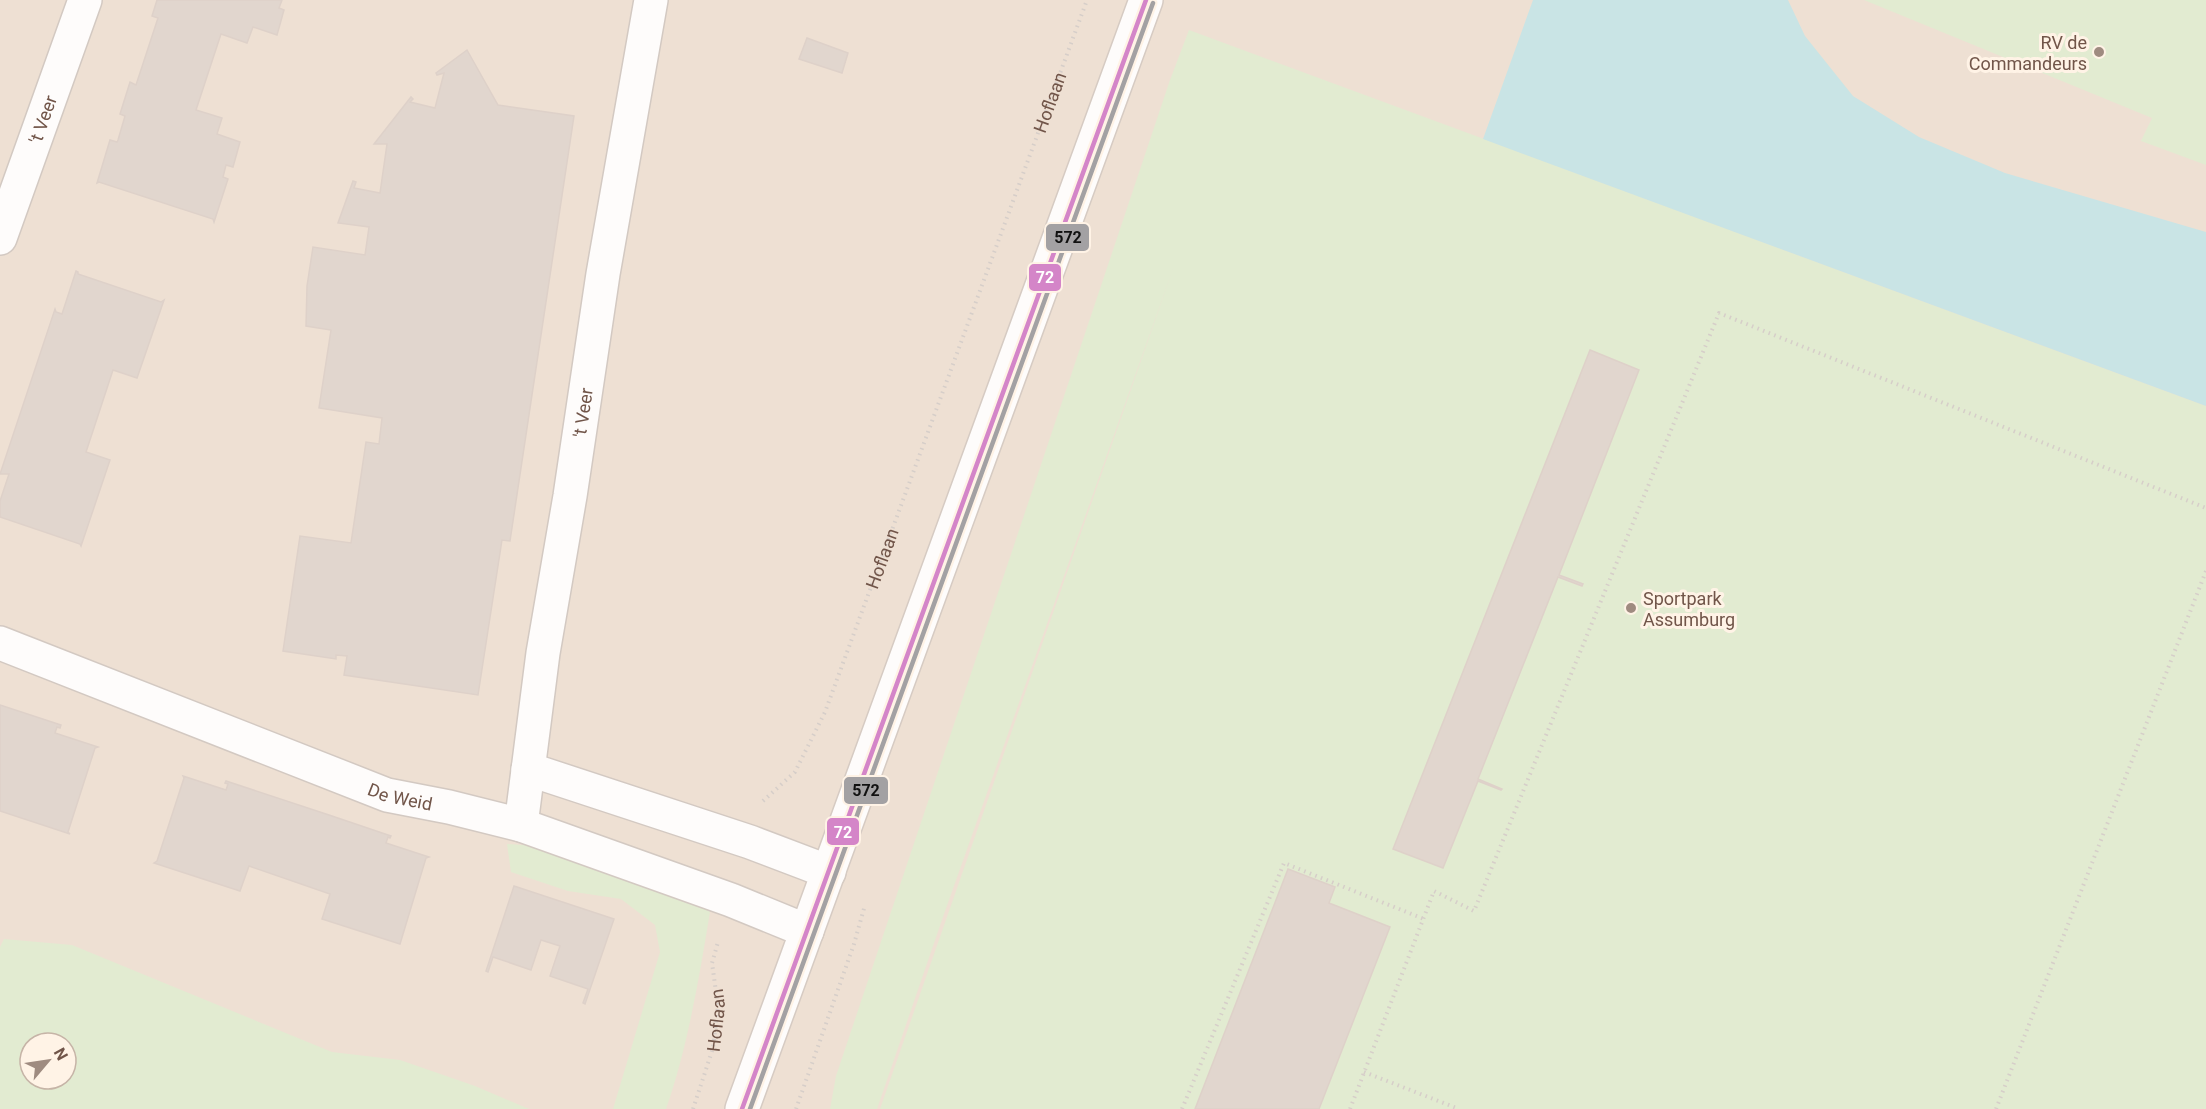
<svg xmlns="http://www.w3.org/2000/svg" width="2206" height="1109" viewBox="0 0 2206 1109" font-family="Roboto,sans-serif">
  <style>
    .residential { fill: #eee0d3; fill-rule: evenodd }
    .green { fill: #e2ebd1; fill-rule: evenodd }
    .water { fill: #c9e4e5 }
    .building { fill: #e1d6ce; stroke: #ded1c9; stroke-width: 1.5 }
    .lines { fill: none; stroke-linecap: round; stroke-linejoin: round }
    .minor-casing { stroke: #d3c9c2; stroke-width: 36 }
    .secondary-casing { stroke: #d6cbc3; stroke-width: 36 }
    .path { stroke: #d6cec9; stroke-width: 4; stroke-dasharray: 1.5 4.5; stroke-linecap: butt }
    .minor { stroke: #fefcfb; stroke-width: 33 }
    .secondary { stroke: #fefcfb; stroke-width: 33 }
    .bus-1-casing { stroke: #fff3e6; stroke-width: 9 }
    .bus-2-casing { stroke: #fff3e6; stroke-width: 9 }
    .bus-1 { stroke: #d485c8; stroke-width: 4.5 }
    .bus-2 { stroke: #a3a1a3; stroke-width: 4.5 }
    .poi-dot { fill: #9f8b80; stroke: #fff3e6; stroke-width: 2 }
    .labels { text-anchor: middle; dominant-baseline: central; stroke-width: 6; stroke-linejoin: round; paint-order: stroke }
    .poi-label { font-size: 18px; fill: #715549; stroke: #fff3e6; text-anchor: end }
    .street-label { font-size: 18px; fill: #715549; stroke: #fff3e6 }
    .line-badge { stroke: #fff3e6; stroke-width: 2 }
    .badge-label { font-size: 16px; text-anchor: middle; font-weight: bold; fill: #fff }
    .pale-badge-label { font-size: 16px; text-anchor: middle; font-weight: bold; fill: #111 }
  </style>
  <rect width="100%" height="100%" fill="#f5eee6"/>
  <!-- residential -->
  <path class="residential" d="M0 0H2206V1109H0ZM30 1043H66V1079H30Z"/>
  <!-- green -->
  <g class="green">
    <polygon points="1864,0 2206,0 2206,165 2141,141 2152,118"/>
    <polygon points="1189,30 2206,406 2206,1109 880,1109 1174,266 944,914 877,1109 830,1109 836,1076 1170,80"/>
    <path d="M507 844 551 847 682 889 710 912C699 978 688 1046 666 1109H613L660 952 655 925 621 899 568 891 511 872Z"/>
    <path d="M4 939 72 945 332 1052 400 1060 475 1086 529 1109H0V947ZM30 1043H66V1079H30Z"/>
  </g>
  <!-- water -->
  <polygon class="water" points="1533,0 1788,0 1805,36 1853,96 1919,137 2005,173 2206,232 2206,406 1483,139"/>
  <!-- building -->
  <g class="building">
    <polygon points="157,0 282,0 279,8 284,10 277,35 253,27 247,43 221,34 196,110 222,118 217,134 240,142 233,167 226,165 223,177 228,179 214,222 213,219 99,182 97,183 110,140 117,142 118,140 125,116 120,114 130,82 136,85 158,18 152,16"/>
    <polygon points="807,38 848,53 842,73 799,59"/>
    <polygon points="467,50 498,105 574,116 510,541 502,540 478,695 344,675 347,656 336,655 336,659 283,651 300,536 351,543 366,442 379,444 382,418 319,408 331,330 306,326 307,286 313,247 365,255 369,227 338,223 353,181 356,182 354,188 380,193 387,144 374,144 411,97 413,99 410,102 435,108 444,73 437,75 436,73"/>
    <polygon points="76,271 78,272 78,274 161,302 164,300 137,378 113,370 86,452 110,460 81,546 80,544 0,517 0,501 9,474 0,474 55,309 56,312 62,314"/>
    <polygon points="1590,350 1639,370 1559,575 1583,584 1582,586 1558,577 1478,779 1502,789 1501,790 1478,781 1443,868 1393,849"/>
    <polygon points="0,705 61,725 60,728 57,727 55,733 98,747 95,748 68,832 70,834 0,811"/>
    <polygon points="183,776 226,790 228,784 225,783 226,781 329,815 391,836 390,838 388,837 386,843 429,857 426,858 400,944 322,919 330,894 249,866 240,891 154,863 157,861 184,778"/>
    <polygon points="1288,869 1335,887 1329,903 1390,927 1319,1109 1195,1109"/>
    <polygon points="514,886 614,919 585,1004 583,1003 588,989 550,976 560,946 541,940 531,970 493,957 488,972 486,971"/>
  </g>
  <g class="lines">
    <defs>
      <g id="minor">
        <path id="s3" d="M0 238 85 0"/>
        <path id="s4" d="M0 643 387 795 449 807 521 825 731 900 807 931"/>
        <polyline points="528,769 750,842 829,872"/>
        <path id="s5" d="M521 825 543 653 570 496 603 274 651 0"/>
      </g>
      <polyline id="secondary" points="742,1109 1146,0"/>
    </defs>
    <!-- minor casing -->
    <use href="#minor" class="minor-casing"/>
    <!-- secondary casing -->
    <use href="#secondary" class="secondary-casing"/>
    <!-- path -->
    <g class="path">
      <path id="s1" d="M763 801 795 772 825 712 1087 0"/>
      <polyline points="1364,1072 1459,1109"/>
      <path id="s2" d="M693 1109 713 1048 718 1006 712 963 718 942"/>
      <polyline points="796,1109 854,944 865,905"/>
      <polyline points="1182,1109 1284,863 1424,919"/>
      <polyline points="1350,1109 1434,891 1474,911 1719,313 2206,508"/>
      <polyline points="1996,1109 2206,571"/>
    </g>
    <!-- minor -->
    <use href="#minor" class="minor"/>
    <!-- secondary -->
    <use href="#secondary" class="secondary"/>
    <defs>
      <polyline id="bus-1" points="742,1109 1146,0"/>
      <polyline id="bus-2" points="750,1109 1153,3"/>
    </defs>
    <!-- bus-1 casing -->
    <use href="#bus-1" class="bus-1-casing"/>
    <!-- bus-2 casing -->
    <use href="#bus-2" class="bus-2-casing"/>
    <!-- bus-1 -->
    <use href="#bus-1" class="bus-1"/>
    <!-- bus-2 -->
    <use href="#bus-2" class="bus-2"/>
  </g>
  <!-- markers -->
  <g class="poi-dot">
    <circle cx="2099" cy="52" r="6"/>
    <circle cx="1631" cy="608" r="6"/>
  </g>
  <g class="labels">
    <!-- poi labels -->
    <g class="poi-label">
      <text x="2087" y="42">RV de<tspan x="2087" dy="21">Commandeurs</tspan></text>
      <text x="1643" y="598" text-anchor="start">Sportpark<tspan x="1643" dy="21">Assumburg</tspan></text>
    </g>
    <!-- street labels -->
    <g class="street-label">
      <text stroke="none"><textPath href="#s1" startOffset="760">Hoflaan</textPath></text>
      <text stroke="none"><textPath href="#s3" startOffset="126">'t Veer</textPath></text>
      <text stroke="none"><textPath href="#s5" startOffset="417">'t Veer</textPath></text>
      <text stroke="none"><textPath href="#s1" startOffset="274">Hoflaan</textPath></text>
      <text stroke="none"><textPath href="#s4" startOffset="429">De Weid</textPath></text>
      <text stroke="none"><textPath href="#s2" startOffset="92">Hoflaan</textPath></text>
    </g>
  </g>
  <g class="line-badge">
    <rect x="1045" y="223" width="45" height="29" rx="6" fill="#a3a1a3"/>
    <rect x="1028" y="263" width="34" height="29" rx="6" fill="#d485c8"/>
    <rect x="843" y="776" width="46" height="29" rx="6" fill="#a3a1a3"/>
    <rect x="826" y="817" width="34" height="29" rx="6" fill="#d485c8"/>
  </g>
  <g class="badge-label">
    <text x="1045" y="283">72</text>
    <text x="843" y="838">72</text>
  </g>
  <g class="pale-badge-label">
    <text x="1068" y="243">572</text>
    <text x="866" y="796">572</text>
  </g>
  <!-- north arrow -->
  <g transform="translate(48 1061) rotate(61)"><circle r="28" fill="#fff3e6" stroke="#c6b4a7" stroke-width="1.5"/>
  <path d="M0-4.5L10 22L0 15L-10 22Z" fill="#9f8b80"/>
  <text y="-9" font-size="16" font-weight="bold" text-anchor="middle" fill="#715549">N</text>
  </g>
</svg>
